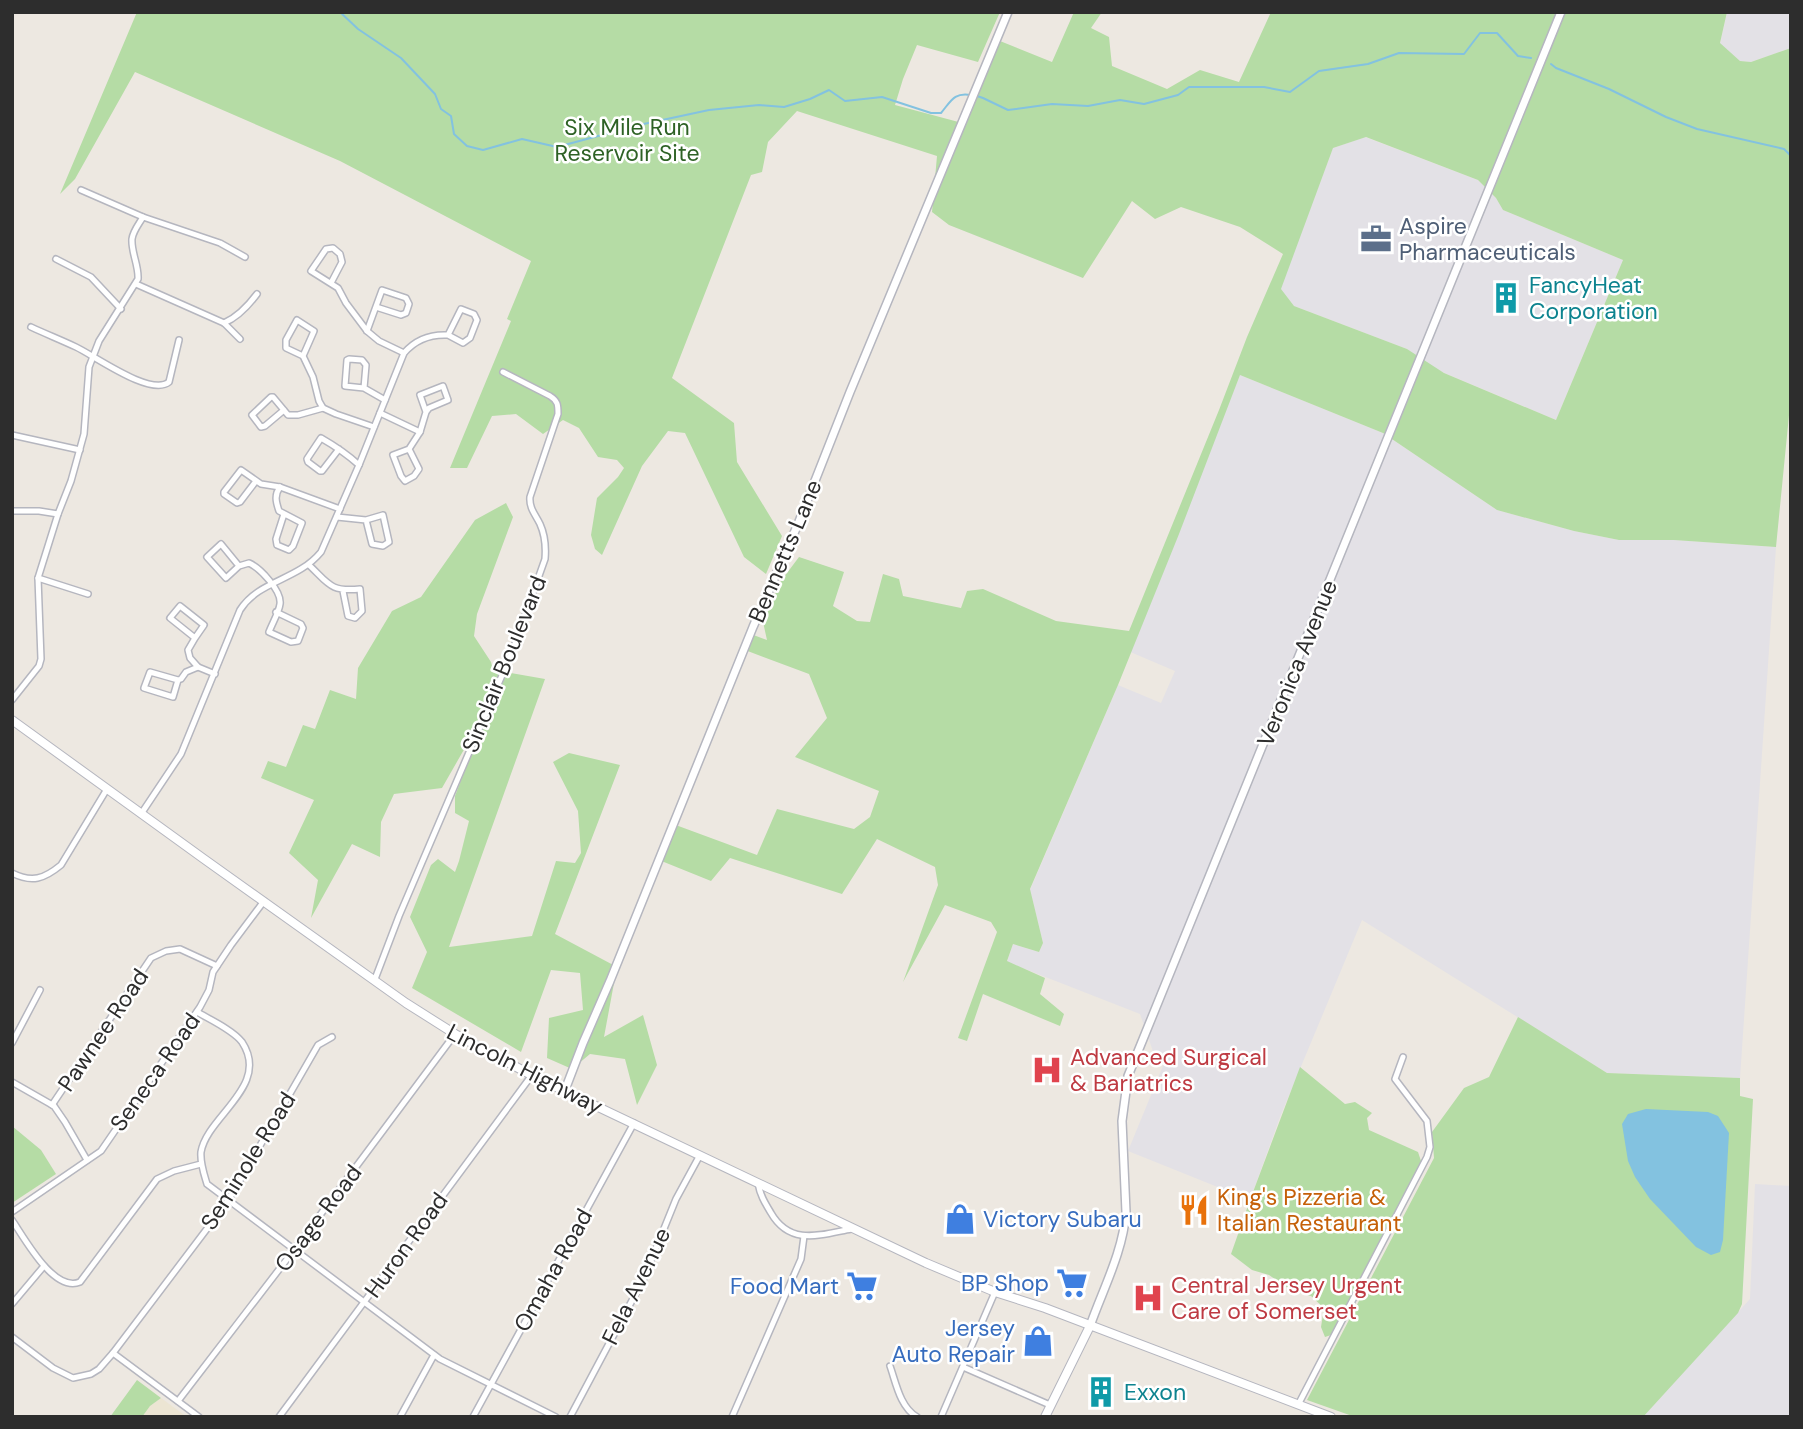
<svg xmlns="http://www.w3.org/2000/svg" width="1803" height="1429" viewBox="0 0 1803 1429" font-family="'DM Sans',sans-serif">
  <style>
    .industrial { fill: #e3e1e6 }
    .education { fill: #ece5d3 }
    .green { fill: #b5dca5; fill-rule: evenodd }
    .water { fill: #83c2e0 }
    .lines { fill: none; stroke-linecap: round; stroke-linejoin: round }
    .stream { stroke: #83c2e0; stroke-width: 2 }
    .minor-casing { stroke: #b5b6bf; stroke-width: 8 }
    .tertiary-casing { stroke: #b5b6bf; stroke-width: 10 }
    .secondary-casing { stroke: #b5b6bf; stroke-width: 10 }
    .minor { stroke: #fff; stroke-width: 5 }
    .tertiary { stroke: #fff; stroke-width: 7 }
    .secondary { stroke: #fff; stroke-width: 8 }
    .labels { text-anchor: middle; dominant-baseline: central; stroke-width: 5; stroke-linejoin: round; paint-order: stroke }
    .park-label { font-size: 23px; fill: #2e6225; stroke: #fff }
    .service-label { font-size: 23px; fill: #4e5e75; stroke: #fff; text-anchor: start }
    .culture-label { font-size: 23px; fill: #0d838f; stroke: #fff; text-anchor: start }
    .street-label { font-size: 23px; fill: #2d2d2d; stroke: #fff }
    .health-label { font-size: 23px; fill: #be3a42; stroke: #fff; text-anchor: start }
    .food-label { font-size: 23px; fill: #c56008; stroke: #fff; text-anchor: start }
    .shop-label { font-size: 23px; fill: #366cbe; stroke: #fff; text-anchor: end }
  </style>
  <rect width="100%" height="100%" fill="#ede8e1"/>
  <!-- industrial -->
  <g class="industrial">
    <polygon points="1727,12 1791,12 1791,48 1751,62 1740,61 1720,44"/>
    <polygon points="1365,137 1478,180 1496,198 1503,210 1623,260 1556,420 1423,364 1407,349 1294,306 1280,289 1333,148"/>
    <polygon points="1240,375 1383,433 1497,510 1574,531 1619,540 1674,540 1776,547 1740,1078 1607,1073 1362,920 1280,1117 1250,1200 1128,1151 1165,1061 1155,1057 1140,1014 1007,962 1013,944 1039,952 1043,943 1030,890 1118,685 1161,703 1175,671 1128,651"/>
    <polygon points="1755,1184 1791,1186 1791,1417 1643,1417 1750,1299"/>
  </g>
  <!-- education -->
  <polygon class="education" points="161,1398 187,1417 142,1417 150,1406"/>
  <!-- green -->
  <g class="green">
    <path d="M137 12H1000L978 62 917 45 903 79 895 105 966 124 1000 41 1052 62 1074 12H1102L1091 28 1109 37 1112 66 1167 89 1200 70 1239 82 1271 12H1727L1720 43 1740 61 1751 62 1791 48V395L1776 547 1674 540H1619L1574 531 1497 510 1383 433 1240 375 1179 534 1118 685 1030 889 1043 943 1039 952 1013 944 1007 961 1045 978 1040 994 1064 1014 1060 1026 983 994 967 1041 958 1038 997 932 991 922 945 905 903 982 938 885 935 867 877 839 842 894 730 858 711 881 659 860 673 824 757 855 777 809 854 829 870 817 879 791 795 757 827 718 809 674 745 650 751 634 767 640 763 622 781 581 799 557 844 572 833 606 857 621 870 622 883 574 899 579 903 596 961 608 967 591 983 589 1056 621 1129 631 1219 410 1247 337 1283 254 1240 227 1181 207 1155 219 1132 201 1083 278 949 225 932 212 937 156 797 111 768 142 762 172 751 175 672 378 734 423 737 462 782 536 766 574 744 557 685 433 668 431 642 466 602 555 595 549 591 535 597 498 618 477 624 468 617 460 598 457 579 428 563 420 543 434 516 414 492 416 467 468H450L511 321 507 319 531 261 340 161 135 72 75 179 60 194ZM1366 137 1478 180 1496 198 1503 210 1623 260 1556 420 1444 373 1407 349 1294 306 1281 289 1333 148Z"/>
    <polygon points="506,503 513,517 477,614 474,636 491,662 493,670 545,679 449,947 532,936 556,861 575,863 581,853 578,811 553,762 569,753 620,765 555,934 617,967 604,1037 643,1015 657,1065 637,1105 625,1059 590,1054 572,1069 547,1058 549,1018 583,1010 580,973 551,970 521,1052 412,988 427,952 410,917 431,865 438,859 455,872 459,861 469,821 455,813 455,796 490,704 442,788 394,794 381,822 380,857 352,844 311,918 318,880 289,853 314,800 261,778 268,761 286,767 303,725 315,729 330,690 356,699 358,668 392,611 421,597 475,520"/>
    <polygon points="1518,1017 1607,1073 1740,1078 1740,1096 1753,1099 1742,1304 1738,1313 1643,1417 1355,1417 1307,1400 1434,1158 1432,1132 1464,1088 1489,1077"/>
    <polygon points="1300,1067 1345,1104 1355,1102 1372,1113 1367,1118 1369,1130 1418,1152 1422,1164 1334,1334 1325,1337 1321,1327 1324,1308 1311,1296 1293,1291 1269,1275 1252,1270 1231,1254 1250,1200"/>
    <polygon points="12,1126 41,1150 56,1174 12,1203"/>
    <polygon points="137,1380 161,1398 150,1406 142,1417 110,1417"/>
  </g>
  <!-- water -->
  <polygon class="water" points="1646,1109 1708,1112 1718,1116 1729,1133 1723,1240 1720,1252 1711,1255 1696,1247 1650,1199 1635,1177 1628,1161 1622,1124 1628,1114"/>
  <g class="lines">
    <!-- stream -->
    <g class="stream">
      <polyline points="322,12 326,12"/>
      <path d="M340 12 358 29 401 58 435 94 441 109 451 116 454 134 467 146 483 150 522 139 557 147 639 125 709 110 759 105 784 107 810 99 829 90 845 101 882 97 931 113H941C951 101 954 92 971 95"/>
      <polyline points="1551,64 1556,68 1609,89 1666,117 1697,129 1784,149 1791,156"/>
      <polyline points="977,96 983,98 1008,110 1052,104 1088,106 1120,100 1144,104 1178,95 1189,87 1264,87 1290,92 1319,71 1368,64 1399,53 1464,54 1480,33 1497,33 1518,56 1531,58"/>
    </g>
    <defs>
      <g id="minor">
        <polyline points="81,190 143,217 220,243 245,257"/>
        <polyline points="56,259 91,277 121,309"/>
        <polyline points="331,283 342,262 340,254 333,248 326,249 311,271 338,288 346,303 367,331 379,341 404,353"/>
        <polyline points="136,284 224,323 240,339"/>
        <path d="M224 323C238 317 248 306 257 294"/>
        <path d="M31 327C46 334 61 340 76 347 95 356 151 397 169 382L179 340"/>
        <polyline points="367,331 382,290 406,298 409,304 406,313 401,315 376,307"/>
        <polyline points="303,356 286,348 286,340 297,320 314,331 303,356 313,377 319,401 323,408 336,414 374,427"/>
        <polyline points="364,388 366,365 362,360 349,359 347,360 345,386 364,388 385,400"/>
        <polyline points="284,410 265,426 261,427 252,415 271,397 273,397 288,415 298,415 323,408"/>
        <polyline points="380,413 420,432"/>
        <polyline points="12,435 80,450"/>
        <path d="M339 449 322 471H320L308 462 307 459 321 438C335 446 347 454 359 465"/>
        <polyline points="409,449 393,455 401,476 405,481 414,476 419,469 409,449 420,432 426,412 429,408 448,400 443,386 420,395 426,412"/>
        <polyline points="256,481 240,502 237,503 224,494 224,492 241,470 261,484 280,487 340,509"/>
        <path d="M280 487C274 495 276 502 279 511L302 523 293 546 289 550 277 545 276 539 284 514"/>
        <polyline points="12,511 39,511 58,514"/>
        <polyline points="337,517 366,520 372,544 383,546 389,542 383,515 366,520"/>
        <path d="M309 565C329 584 330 592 360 589L362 611 355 618 348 616 343 591"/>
        <path d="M239 566 221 544 207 557 226 578 239 566 249 563C260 568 282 591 280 604 279 612 272 624 269 632L291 642 298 641 303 628 301 624 276 612"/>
        <polyline points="38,578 88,594"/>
        <polyline points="195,638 204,625 180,606 170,618 195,638 188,650 190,658 198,667"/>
        <polyline points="178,680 173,697 144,688 150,672 178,680 181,679 186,672 198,667 215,674"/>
        <path d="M12 700 39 666 41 659 38 578 58 514 71 481 84 434 89 367 99 341 138 279C139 266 131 252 132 239 133 231 139 224 143 217"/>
        <path d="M141 814 181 754 240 610C259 580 297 581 321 552L359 465 404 353C416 339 430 334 448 335L461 309 474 314 477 320 470 338 463 343 448 335"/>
        <path d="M12 873C32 883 44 879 61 865L107 789"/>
        <path d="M375 979 399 916 512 652 545 559C546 547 545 535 540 524 535 514 529 508 530 497L558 414C558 405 558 401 550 396L503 372"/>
        <path d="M197 1012C209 1019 233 1030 242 1042 271 1086 207 1116 201 1152 200 1163 204 1174 207 1184L440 1359 556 1417"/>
        <polyline points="12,1043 40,990"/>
        <polyline points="12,1082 54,1106 65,1122 87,1160"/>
        <polyline points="52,1105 151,958 166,951 180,949 217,966"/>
        <path d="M758 1183C760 1195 765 1203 771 1213 790 1246 820 1235 851 1229"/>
        <polyline points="12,1212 101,1151 200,1007 209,990 213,972 231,945 264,901"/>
        <path d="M12 1220C25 1239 54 1293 80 1282L157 1179 174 1171 201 1164"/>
        <polyline points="12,1304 44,1266"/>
        <polyline points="12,1337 53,1368 73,1378 91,1374 99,1369 113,1353 228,1201 318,1045 332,1037"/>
        <polyline points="113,1353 199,1417"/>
        <path d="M890 1366C896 1383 900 1407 917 1417"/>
        <polyline points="963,1367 1050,1405"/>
        <polyline points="178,1401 294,1250 455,1034"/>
        <polyline points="1298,1405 1427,1157 1430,1147 1427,1121 1395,1079 1403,1057"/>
        <polyline points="279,1417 529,1079 535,1077"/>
        <polyline points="400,1417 434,1355"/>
        <polyline points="473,1417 634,1123"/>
        <polyline points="570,1417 644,1278 676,1199 700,1155"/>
        <polyline points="732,1417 801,1259 804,1236"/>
        <polyline points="941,1417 995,1292"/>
      </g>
      <g id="tertiary">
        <polyline points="565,1090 583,1043 610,981 753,627 798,524 850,392 1008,12"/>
        <path d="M1090 1326C1103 1289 1123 1252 1126 1212L1122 1121 1128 1076 1561 12"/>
      </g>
      <g id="secondary">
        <polyline points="12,720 204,859 406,1003 455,1034 535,1077 926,1263 995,1292 1045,1308 1331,1417"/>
        <polyline points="1045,1417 1090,1326"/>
      </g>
    </defs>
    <!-- minor casing -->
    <use href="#minor" class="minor-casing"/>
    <!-- tertiary casing -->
    <use href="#tertiary" class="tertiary-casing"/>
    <!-- secondary casing -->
    <use href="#secondary" class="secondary-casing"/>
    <!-- minor -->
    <use href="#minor" class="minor"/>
    <!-- tertiary -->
    <use href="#tertiary" class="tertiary"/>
    <!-- secondary -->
    <use href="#secondary" class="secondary"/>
  </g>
  <!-- icons -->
  <defs>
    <symbol id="office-bare" viewBox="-9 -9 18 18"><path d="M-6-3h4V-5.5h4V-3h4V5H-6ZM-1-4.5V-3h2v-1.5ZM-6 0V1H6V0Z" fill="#5c6f8a" stroke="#fff" stroke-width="2.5" paint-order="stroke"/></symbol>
    <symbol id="building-bare" viewBox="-9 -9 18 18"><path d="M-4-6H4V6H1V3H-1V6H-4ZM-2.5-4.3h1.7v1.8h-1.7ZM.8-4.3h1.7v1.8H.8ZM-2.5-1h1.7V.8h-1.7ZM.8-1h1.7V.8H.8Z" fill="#0f9aa8" stroke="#fff" stroke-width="2.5" paint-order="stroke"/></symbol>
    <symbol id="hospital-bare" viewBox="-9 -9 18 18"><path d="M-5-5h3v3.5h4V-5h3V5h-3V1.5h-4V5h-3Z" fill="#e0444e" stroke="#fff" stroke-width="2.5" paint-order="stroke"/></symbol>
    <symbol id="restaurant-bare" viewBox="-9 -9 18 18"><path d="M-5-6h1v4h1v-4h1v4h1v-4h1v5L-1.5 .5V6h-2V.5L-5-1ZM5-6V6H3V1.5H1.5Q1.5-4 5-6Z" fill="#e8710a" stroke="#fff" stroke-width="2.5" paint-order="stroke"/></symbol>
    <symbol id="shop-bare" viewBox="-9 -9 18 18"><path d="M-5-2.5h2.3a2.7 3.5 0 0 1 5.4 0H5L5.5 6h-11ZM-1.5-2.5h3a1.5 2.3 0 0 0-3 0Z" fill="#3f7fe0" stroke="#fff" stroke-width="2.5" paint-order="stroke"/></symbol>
    <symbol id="supermarket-bare" viewBox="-9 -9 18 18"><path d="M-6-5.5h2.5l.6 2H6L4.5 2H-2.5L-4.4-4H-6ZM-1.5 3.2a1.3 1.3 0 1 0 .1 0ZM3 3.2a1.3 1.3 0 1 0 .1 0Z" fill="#3f7fe0" stroke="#fff" stroke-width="2.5" paint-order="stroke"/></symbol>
  </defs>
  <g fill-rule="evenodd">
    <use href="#office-bare" x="1354" y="217" width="44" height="44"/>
    <use href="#building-bare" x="1484" y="276" width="44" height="44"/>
    <use href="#hospital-bare" x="1025" y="1048" width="44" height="44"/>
    <use href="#restaurant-bare" x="1172" y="1188" width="44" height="44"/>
    <use href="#shop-bare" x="938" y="1197" width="44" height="44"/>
    <use href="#supermarket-bare" x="1050" y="1261" width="44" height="44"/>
    <use href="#supermarket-bare" x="840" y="1264" width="44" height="44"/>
    <use href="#hospital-bare" x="1126" y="1276" width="44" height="44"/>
    <use href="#shop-bare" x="1016" y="1319" width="44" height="44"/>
    <use href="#building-bare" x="1079" y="1370" width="44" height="44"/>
  </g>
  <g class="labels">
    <!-- park labels -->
    <g class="park-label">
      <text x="627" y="127">Six Mile Run<tspan x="627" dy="26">Reservoir Site</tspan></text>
    </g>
    <!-- service labels -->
    <g class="service-label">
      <text x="1399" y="226">Aspire<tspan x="1399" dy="26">Pharmaceuticals</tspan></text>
    </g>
    <!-- culture labels -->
    <g class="culture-label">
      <text x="1529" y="285">FancyHeat<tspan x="1529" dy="26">Corporation</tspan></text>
      <text x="1124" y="1392">Exxon</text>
    </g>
    <!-- street labels -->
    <g class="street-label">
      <text transform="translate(785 551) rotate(-67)">Bennetts Lane</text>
      <text transform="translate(1297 663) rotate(-68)">Veronica Avenue</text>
      <text transform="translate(504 664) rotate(-68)">Sinclair Boulevard</text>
      <text transform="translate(103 1030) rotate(-56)">Pawnee Road</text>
      <text transform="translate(525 1069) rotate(27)">Lincoln Highway</text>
      <text transform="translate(155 1072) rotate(-55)">Seneca Road</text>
      <text transform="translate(248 1161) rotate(-58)">Seminole Road</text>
      <text transform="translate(318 1218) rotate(-53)">Osage Road</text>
      <text transform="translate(406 1245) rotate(-54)">Huron Road</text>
      <text transform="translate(553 1270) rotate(-61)">Omaha Road</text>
      <text transform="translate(636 1286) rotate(-64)">Fela Avenue</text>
    </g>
    <!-- health labels -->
    <g class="health-label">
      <text x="1070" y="1057">Advanced Surgical<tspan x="1070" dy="26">&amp; Bariatrics</tspan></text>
      <text x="1171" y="1285">Central Jersey Urgent<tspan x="1171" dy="26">Care of Somerset</tspan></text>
    </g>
    <!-- food labels -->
    <g class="food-label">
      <text x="1217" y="1197">King's Pizzeria &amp;<tspan x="1217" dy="26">Italian Restaurant</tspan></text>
    </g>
    <!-- shop labels -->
    <g class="shop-label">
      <text x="983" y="1219" text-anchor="start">Victory Subaru</text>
      <text x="1049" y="1283">BP Shop</text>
      <text x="839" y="1286">Food Mart</text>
      <text x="1015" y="1328">Jersey<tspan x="1015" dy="26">Auto Repair</tspan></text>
    </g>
  </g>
  <!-- border -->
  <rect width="1803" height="1429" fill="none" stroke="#2d2d2d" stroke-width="28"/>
</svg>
